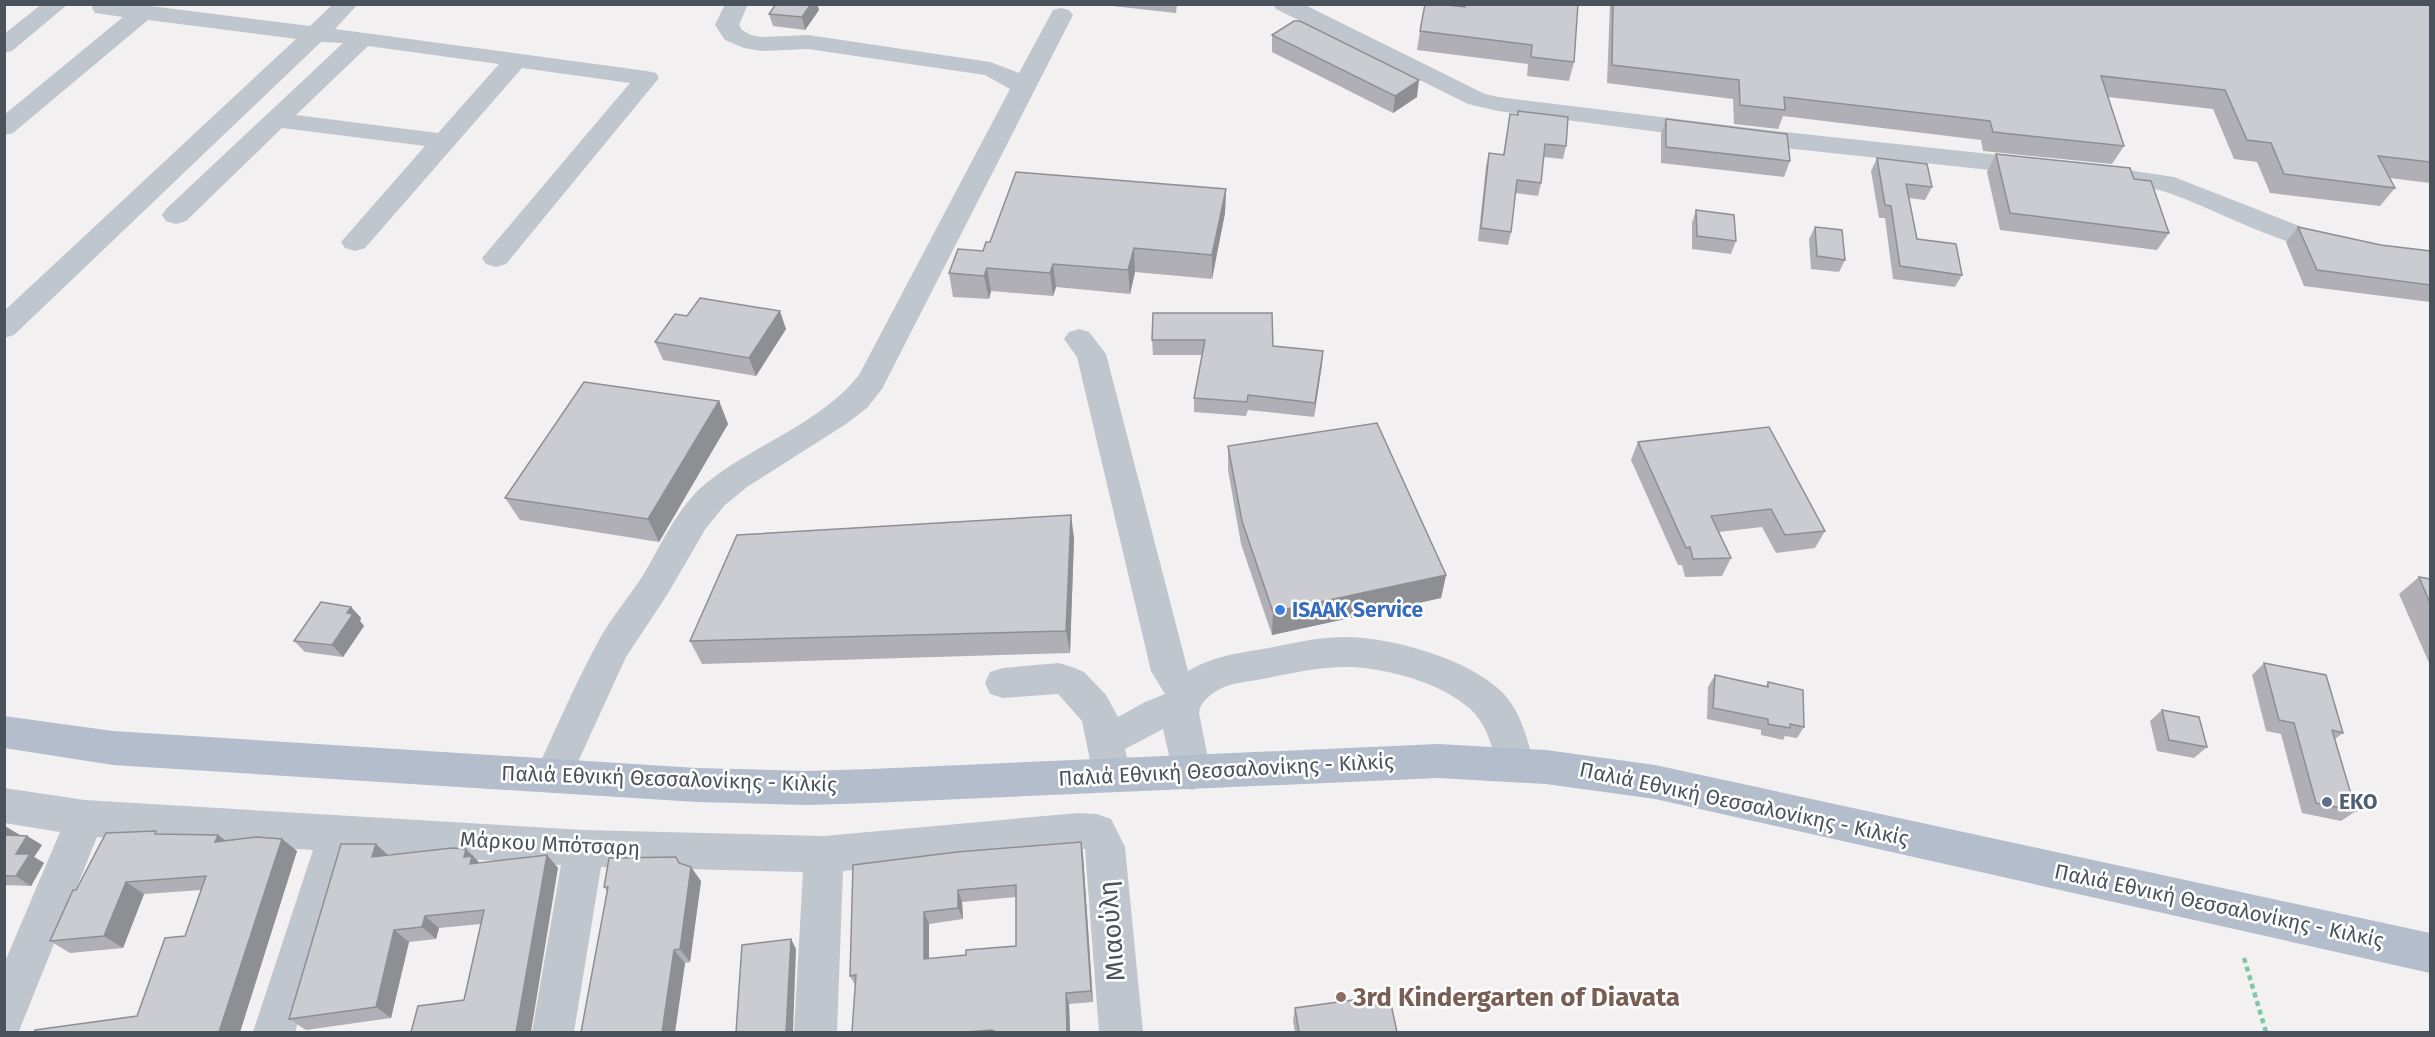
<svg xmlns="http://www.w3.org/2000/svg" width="2435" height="1037" viewBox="0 0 2435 1037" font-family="'Fira Sans',sans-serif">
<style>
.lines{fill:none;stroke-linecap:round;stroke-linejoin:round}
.path{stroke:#7fc6a9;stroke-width:4.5;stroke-dasharray:5 4;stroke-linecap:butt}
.minor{fill:#c0c6cd;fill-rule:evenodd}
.major{fill:#b3bdcc;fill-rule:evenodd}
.wall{fill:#afafb5;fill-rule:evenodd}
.shaded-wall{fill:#8e8f93}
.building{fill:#cbccd2;stroke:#8e8f93;stroke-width:1.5;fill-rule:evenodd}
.shop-dot{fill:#3f7fe0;stroke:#fff;stroke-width:2}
.service-dot{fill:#5c6f8a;stroke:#fff;stroke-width:2}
.education-dot{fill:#8d6e63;stroke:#fff;stroke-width:2}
.labels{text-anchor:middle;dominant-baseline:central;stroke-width:5;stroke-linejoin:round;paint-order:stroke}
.shop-label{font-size:21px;font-weight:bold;fill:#366cbe;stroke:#fff;text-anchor:start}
.street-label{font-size:21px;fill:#4a525c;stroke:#fff}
.service-label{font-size:21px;font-weight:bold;fill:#4e5e75;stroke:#fff;text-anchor:start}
.near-street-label{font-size:26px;fill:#4a525c;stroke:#fff}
.near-education-label{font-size:26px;font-weight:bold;fill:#785e54;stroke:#fff;text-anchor:start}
</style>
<rect width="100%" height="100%" fill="#f2f0f0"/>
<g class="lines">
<polyline class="path" points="2244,958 2266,1032"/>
<g class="minor">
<polygon points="42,4 68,4 12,51 4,53 4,34"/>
<path d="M94,4L143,5L310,26L333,4H358L335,29L647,71L656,73L659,78L506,264L496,267L486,264L482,258L630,83L522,68L365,248L355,251L345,248L341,242L425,146L282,128L186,221L176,224L166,221L162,215L166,209L343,43L321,42L14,335L4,338V311L296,39L148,20L13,133L4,135V115L123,17L95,13L92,8ZM368,46L499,64L438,133L296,115Z"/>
<path d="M725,4H748L739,25L742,30L751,35L761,37L808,35L990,62L1019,73L1053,10L1061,8L1069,10L1073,15L882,389L867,408L846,424L747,487L725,505L706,528L667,595L626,657L566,788L553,793L540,788L534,776C555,731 575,684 599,640C612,616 631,595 645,572C662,543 678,507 704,485C752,445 819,425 859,375L1010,89L985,75L808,49L761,51L744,48L725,40L715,25Z"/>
<polygon points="1273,4 1303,4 1485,94 1498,97 1767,130 2036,159 2045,161 2049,167 2045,173 2036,175 1767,146 1498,111 1468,104 1276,9"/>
<path d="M2087,164L2174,177L2302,227L2346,237L2350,243L2346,249C2303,261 2205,202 2159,190C2133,184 2104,185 2078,178L2074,172L2078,166Z"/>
<path d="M1079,329L1089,332L1106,354L1188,671C1211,657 1237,653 1263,649C1290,644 1317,637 1345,637C1391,637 1469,659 1502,692C1521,711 1527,739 1534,763L1528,775L1515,780L1502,775C1489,747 1491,724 1464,704C1438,684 1403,674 1371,669C1334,663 1298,672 1262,679C1249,682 1234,682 1222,688C1212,693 1200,701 1199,713L1211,773L1205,785L1192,790L1179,785L1173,773L1163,729L1125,749L1131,775L1125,787L1112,792L1099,787L1093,775L1082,721L1058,694L1003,698L990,694L985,683L990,672L1003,668L1059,663L1072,667L1084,672L1106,695L1118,717L1145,702L1165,694L1151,671L1077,357L1064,339L1069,332Z"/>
<polygon points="4,788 85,800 584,830 824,836 1078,813 1097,814 1111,819 1125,847 1143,1032 1099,1032 1085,849 843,871 837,1032 794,1032 803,872 601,867 574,1032 532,1032 561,865 351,852 295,1032 253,1032 313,850 97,837 19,1031 4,1032 4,964 60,832 4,823"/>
</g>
<polygon class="major" points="4,716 113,731 697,768 806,771 871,769 1438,744 1546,750 1655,765 2430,933 2430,973 1655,799 1546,784 1438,778 871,803 806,805 697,802 113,765 4,748"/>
</g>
<g class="wall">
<polygon points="776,4 817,4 819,10 805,30 773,26 769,14"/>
<polygon points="1094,4 1177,4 1176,13"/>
<polygon points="1610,4 2430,4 2430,183 2390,178 2395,188 2380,206 2270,193 2257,162 2234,159 2213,109 2108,97 2124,146 2112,164 1983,151 1981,140 1783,116 1778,129 1734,124 1733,99 1607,83"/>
<polygon points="1465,7 1574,62 1569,81 1527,76 1528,64 1417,50 1420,31"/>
<polygon points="1272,35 1417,97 1393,113 1272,52"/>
<polygon points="1510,114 1566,146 1563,159 1543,157 1541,183 1538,196 1515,193 1511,232 1508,245 1478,241 1486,166 1489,153 1503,155"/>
<polygon points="1666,119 1790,161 1784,177 1661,163 1661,134"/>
<polygon points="1996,154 2134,179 2169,233 2157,250 2000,230 1987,172"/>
<polygon points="1877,158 1932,187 1925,200 1909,198 1917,239 1962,275 1955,287 1893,279 1885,218 1879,218 1871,171"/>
<polygon points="1226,189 1225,213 1212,279 1135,272 1130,294 1056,287 1053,296 991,291 989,299 953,297 949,273 983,251 990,242"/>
<polygon points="1696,210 1736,241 1731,254 1692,249 1692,223"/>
<polygon points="1815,227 1845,260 1839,272 1811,269 1809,239"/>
<polygon points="2298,227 2381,245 2430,251 2430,302 2304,286 2286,242"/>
<polygon points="1153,313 1273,346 1323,351 1314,417 1248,410 1246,416 1194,412 1194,398 1202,355 1153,355 1152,340"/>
<polygon points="687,316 786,329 756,376 663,360 655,342"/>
<polygon points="719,401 728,424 659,542 520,520 505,498"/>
<polygon points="1638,442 1825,531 1815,548 1776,553 1762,527 1719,532 1731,558 1722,576 1685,577 1682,565 1678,565 1631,460"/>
<polygon points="1228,446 1446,575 1441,598 1272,635 1241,544 1228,470"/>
<polygon points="1074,538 1070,653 702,664 690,641"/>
<polygon points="2419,577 2430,579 2430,665 2399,594"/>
<polygon points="351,607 361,618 360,621 364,626 343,657 305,652 294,641"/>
<polygon points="2264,663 2343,733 2335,739 2356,811 2341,821 2302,813 2281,734 2266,731 2252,675"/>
<polygon points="1715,675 1766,686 1768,682 1804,727 1797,738 1785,736 1783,740 1761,735 1761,730 1707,719 1708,687"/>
<polygon points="2162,710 2207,747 2194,758 2157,751 2150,721"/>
<polygon points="4,826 20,836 27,836 42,845 34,857 44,863 31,886 4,885"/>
<polygon points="160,834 218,835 225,841 282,839 297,851 240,1032 34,1032 137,1016 185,936 201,890 144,894 123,948 70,953 50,941 76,890"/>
<path d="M1081,842L1083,855L1093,1002L1069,1004L1070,1032H852L855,985L850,976L853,865ZM1016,897V946L966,955L929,959V924L963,919L962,902Z"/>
<polygon points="388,855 479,862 479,863 547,855 558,868 464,1000 481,924 439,928 436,939 409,942 391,1018 306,1030 289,1019"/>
<polygon points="681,864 701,881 690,962 685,963 675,1032 581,1032 607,891 604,887"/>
<polygon points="1295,1008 1397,1032 1295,1032 1293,1021"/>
</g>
<g class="shaded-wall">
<polygon points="811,4 817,4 819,10 805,30 802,17"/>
<polygon points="1419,80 1417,97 1393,113 1395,96"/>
<polygon points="1226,189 1225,213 1212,279 1212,255"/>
<polygon points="1134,248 1135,272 1130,294 1128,270"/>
<polygon points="1053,264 1056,287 1053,296 1050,273"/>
<polygon points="987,268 991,291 989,299 984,276"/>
<polygon points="780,311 786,329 756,376 749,358"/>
<polygon points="1323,351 1322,365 1314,417 1315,403"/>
<polygon points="719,401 728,424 659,542 648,519"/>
<polygon points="1071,515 1074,538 1070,653 1066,631"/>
<polygon points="1446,575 1441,598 1272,635 1273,612"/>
<polygon points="351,607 361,618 360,621 364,626 343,657 332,645 347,613"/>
<polygon points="4,826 5,826 20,835 4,839"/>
<polygon points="218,835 234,847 215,842"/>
<polygon points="27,836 42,845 34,857 44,863 31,886 16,876 16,854"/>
<polygon points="282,839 297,851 240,1032 219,1032"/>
<polygon points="1081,842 1083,855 1093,1002 1091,991"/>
<polygon points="376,844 390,857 372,857"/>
<polygon points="466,849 479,862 483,877 464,857"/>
<polygon points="547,855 558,868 531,1032 516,1032"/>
<polygon points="691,867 701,881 690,962 680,949"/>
<polygon points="126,882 144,894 123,948 104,936"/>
<polygon points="958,890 962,902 963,919 958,908"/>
<polygon points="924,912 929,924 929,970 924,959"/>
<polygon points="425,916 439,928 436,939 422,927"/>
<polygon points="394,930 409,942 391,1018 376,1007"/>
<polygon points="791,939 796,949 793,1032 786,1032"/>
<polygon points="674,950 685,963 675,1032 662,1032"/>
<polygon points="1066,993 1069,1004 1070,1032 1067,1032"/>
</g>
<g class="building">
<polygon points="776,4 811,4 802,17 769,14"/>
<polygon points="1425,4 1438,4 1465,7 1466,4 1578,4 1574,62 1531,57 1532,45 1420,31"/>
<polygon points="1613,4 2430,4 2430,162 2378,156 2395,188 2284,174 2271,143 2247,140 2225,90 2101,76 2124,146 1993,132 1990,121 1784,97 1785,110 1740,105 1739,80 1612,65"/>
<polygon points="1294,21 1300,21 1419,80 1395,96 1272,35"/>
<polygon points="1518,111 1568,117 1566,146 1545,144 1541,183 1517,180 1511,232 1481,228 1489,153 1504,155 1510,114 1518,115"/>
<polygon points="1666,119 1787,134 1790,161 1666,147"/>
<polygon points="1996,154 2130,168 2134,179 2151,181 2169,233 2010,213"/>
<polygon points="1877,158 1927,164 1932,187 1906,184 1917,239 1956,244 1962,275 1900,266 1891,206 1885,205"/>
<polygon points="1016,172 1226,189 1212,255 1134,248 1128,270 1053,264 1050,273 987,268 984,276 949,273 958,249 983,251 986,242 990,242"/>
<polygon points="1696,210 1734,215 1736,241 1697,236"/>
<polygon points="1815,227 1842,230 1845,260 1817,256"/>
<polygon points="2298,227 2381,245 2430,251 2430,285 2317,270"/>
<polygon points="700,298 780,311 749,358 655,342 675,314 687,316"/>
<polygon points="1153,313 1272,313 1273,346 1323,351 1315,403 1248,395 1247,402 1194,398 1205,340 1152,340"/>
<polygon points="584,382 719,401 648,519 505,498"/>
<polygon points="1377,423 1446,575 1273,612 1242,521 1228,446"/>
<polygon points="1769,427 1825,531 1785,535 1771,509 1711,516 1731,558 1693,559 1690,547 1686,548 1638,442"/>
<polygon points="1071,515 1066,631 690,641 737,535"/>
<polygon points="2419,577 2430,579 2430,603"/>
<polygon points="321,602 351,607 347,613 353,614 332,645 294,641"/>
<polygon points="2264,663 2326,675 2343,733 2332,730 2356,811 2316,803 2294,723 2279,720"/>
<polygon points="1715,675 1768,687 1768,682 1803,690 1804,727 1790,724 1790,728 1768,724 1768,719 1713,708"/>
<polygon points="2162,710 2199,717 2207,747 2169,740"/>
<polygon points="156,831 155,834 218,835 215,842 256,837 282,839 219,1032 34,1032 35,1030 137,1016 165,938 185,936 206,876 126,882 104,936 50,941 73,890 76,890 106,833"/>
<polygon points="4,835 27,836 16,854 30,854 16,876 4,876"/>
<path d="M1081,842L1091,991L1066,993L1067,1032H996L992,1030L967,1032H852L856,975L850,976L853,865L957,852ZM1016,885V946L966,950V955L924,959V912L958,908V890Z"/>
<polygon points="341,844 376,844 372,857 452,848 466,849 464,857 472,856 470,864 547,855 516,1032 411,1032 418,1006 464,1000 484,910 425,916 422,927 394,930 376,1007 289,1019"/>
<polygon points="676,857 679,863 691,867 680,949 674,950 662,1032 581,1032 608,887 604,887 609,858"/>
<polygon points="791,939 786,1032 736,1032 742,945"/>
<polygon points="1389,995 1397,1032 1299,1032 1295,1008"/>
</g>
<circle class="shop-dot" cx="1280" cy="610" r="6"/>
<circle class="service-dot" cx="2327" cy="802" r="6"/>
<circle class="education-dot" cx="1341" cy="997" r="6"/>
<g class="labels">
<g class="shop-label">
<text x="1292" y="610">ISAAK Service</text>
</g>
<g class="street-label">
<text transform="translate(1226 770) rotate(-3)">Παλιά Εθνική Θεσσαλονίκης - Κιλκίς</text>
<text transform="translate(669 779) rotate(2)">Παλιά Εθνική Θεσσαλονίκης - Κιλκίς</text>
<text transform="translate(1744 804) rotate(12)">Παλιά Εθνική Θεσσαλονίκης - Κιλκίς</text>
<text transform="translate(550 844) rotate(3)">Μάρκου Μπότσαρη</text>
<text transform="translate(2219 906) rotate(12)">Παλιά Εθνική Θεσσαλονίκης - Κιλκίς</text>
</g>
<g class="service-label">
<text x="2339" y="802">EKO</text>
</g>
<g class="near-street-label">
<text transform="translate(1112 931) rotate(-95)">Μιαούλη</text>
</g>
<g class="near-education-label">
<text x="1353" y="997">3rd Kindergarten of Diavata</text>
</g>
</g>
<rect width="2435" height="1037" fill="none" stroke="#4a525c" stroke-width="12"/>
</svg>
